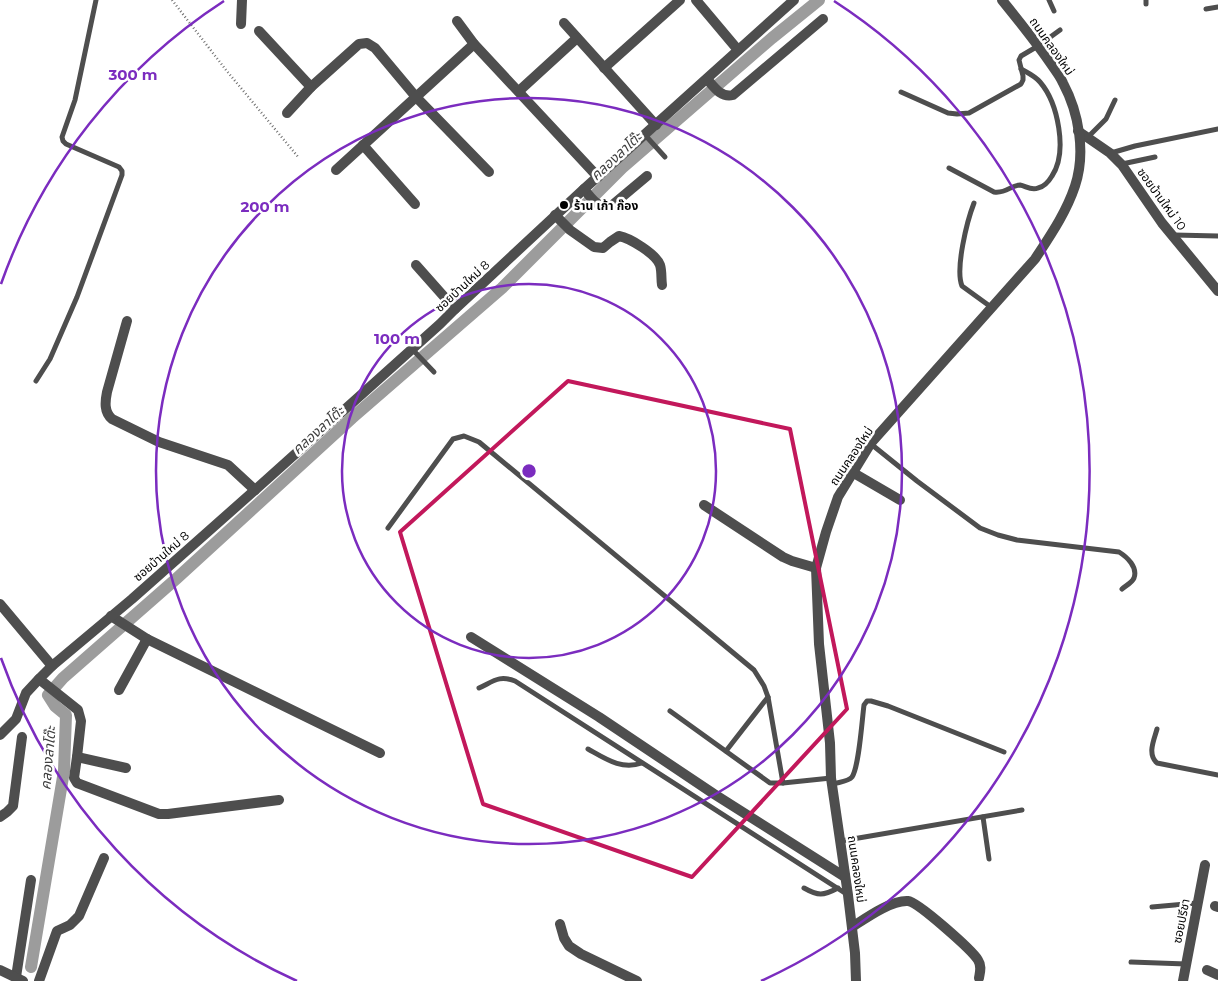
<svg xmlns="http://www.w3.org/2000/svg" width="1218" height="981" viewBox="0 0 1218 981" font-family="Montserrat,'Noto Sans Thai',sans-serif">
<style>
.lines{fill:none;stroke-linecap:round;stroke-linejoin:round}
.canal{stroke:#9c9c9c;stroke-width:12}
.path{stroke:#707070;stroke-width:2.5;stroke-dasharray:1 2.5;stroke-linecap:butt}
.service{stroke:#4e4e4e;stroke-width:5}
.minor{stroke:#4e4e4e;stroke-width:10}
.tertiary{stroke:#4e4e4e;stroke-width:10}
.marked{fill:none;stroke:#c2185b;stroke-width:4;stroke-linejoin:round}
.ring{fill:none;stroke:#7b2cbf;stroke-width:2.5}
.poi-dot{fill:#000;stroke:#fff;stroke-width:2}
.labels{text-anchor:middle;dominant-baseline:central;stroke-width:5;stroke-linejoin:round;paint-order:stroke}
.street-label{font-size:12px;fill:#000;stroke:#fff}
.poi-label{font-size:12px;font-weight:bold;fill:#000;stroke:#fff;text-anchor:start}
.water-label{font-size:14px;font-style:italic;fill:#3d3d3d;stroke:#fff}
.centre{fill:#7b2cbf;stroke:#fff;stroke-width:2.5}
.ring-label{font-size:15px;text-anchor:middle;font-weight:bold;fill:#7b2cbf;stroke:#fff;stroke-width:5;stroke-linejoin:round;paint-order:stroke}
</style>
<rect width="100%" height="100%" fill="#fff"/>
<g class="lines">
<polyline class="canal" points="31,967 64,771 66,715 55,706 48,695 63,678 176,579 352,418 502,288 622,168 772,38 819,0"/>
<polyline class="path" points="172,0 226,70 299,158"/>
<g class="service">
<polyline points="1049,0 1054,11"/>
<polyline points="1146,0 1146,4"/>
<polyline points="1206,9 1218,7"/>
<polyline points="901,92 948,113 957,114 969,113 1021,84 1023,80 1023,76 1019,60 1021,56 1038,46 1060,30"/>
<polyline points="645,135 665,157"/>
<polyline points="1088,137 1106,119 1115,100"/>
<polyline points="1111,153 1135,146 1218,129"/>
<polyline points="1122,164 1155,157"/>
<path d="M949,168L994,192C1006,194 1011,185 1020,185C1026,186 1031,191 1038,188C1044,187 1049,181 1052,176C1068,152 1058,103 1040,82C1035,76 1028,73 1021,69"/>
<path d="M974,203C967,221 955,269 962,286L991,307"/>
<polyline points="1174,235 1218,236"/>
<polyline points="412,349 434,372"/>
<polyline points="36,381 50,359 77,297 122,175 122,171 119,167 66,144 63,141 62,137 75,100 96,0"/>
<path d="M871,444L917,481L980,528L998,535L1017,540L1119,552C1127,557 1138,567 1134,578C1132,583 1125,586 1122,589"/>
<polyline points="388,528 453,439 464,436 479,442 754,670 764,686 768,697 783,783"/>
<path d="M479,688C494,681 499,675 515,681L848,895"/>
<polyline points="670,711 770,783 783,783 831,778"/>
<path d="M1157,729C1154,740 1147,754 1157,763L1218,775"/>
<path d="M588,749C606,759 621,770 642,763"/>
<polyline points="726,751 768,697"/>
<path d="M833,784C838,782 848,782 852,777C859,767 862,720 864,705L867,701H871L888,706L1004,752"/>
<polyline points="983,817 989,859"/>
<polyline points="841,841 1022,810"/>
<path d="M804,888C818,896 823,896 838,888"/>
<polyline points="1152,907 1197,903"/>
<polyline points="1131,962 1186,964"/>
</g>
<g class="minor">
<polyline points="696,0 738,50"/>
<polyline points="457,21 474,44 598,177"/>
<polyline points="564,23 656,125"/>
<polyline points="241,24 242,0"/>
<polyline points="259,31 311,87 359,44 367,43 375,48 416,97 489,172"/>
<polyline points="604,68 680,0"/>
<path d="M707,79C714,87 721,98 733,95L823,19"/>
<polyline points="519,91 577,38"/>
<polyline points="287,113 311,87"/>
<polyline points="1078,131 1110,153 1122,165 1162,223 1218,291"/>
<polyline points="363,145 415,204"/>
<polyline points="336,170 474,44"/>
<path d="M584,189C591,198 598,208 610,207L647,176"/>
<path d="M555,215L570,230L594,247L603,248L610,242L619,236C630,238 656,254 660,265C662,271 661,279 662,285"/>
<polyline points="416,265 455,309"/>
<path d="M127,321L107,392C105,402 104,412 112,419L159,442L228,465L255,490"/>
<polyline points="852,472 900,500"/>
<polyline points="704,505 783,557 792,561 816,568"/>
<polyline points="0,604 52,666"/>
<polyline points="111,616 147,639 380,753"/>
<polyline points="471,637 599,717 714,794 845,877"/>
<polyline points="39,679 78,710 81,721 77,757 126,768"/>
<polyline points="119,690 147,639"/>
<polyline points="0,735 16,719 26,693 39,679 52,666 132,599 255,490 440,324 455,309 584,189 794,0"/>
<polyline points="77,757 74,778 77,783 159,814 168,814 279,800"/>
<polyline points="0,817 7,812 13,806 22,737"/>
<polyline points="1215,906 1218,907"/>
<polyline points="560,924 564,938 569,946 581,954 637,981"/>
<path d="M852,927C866,918 891,900 908,901C918,902 972,950 978,960C982,966 980,972 979,978"/>
<polyline points="1207,970 1218,975"/>
<polyline points="16,977 31,880"/>
<polyline points="39,981 57,931 70,925 79,916 104,858"/>
<polyline points="1183,981 1205,865"/>
</g>
<g class="tertiary">
<polyline points="0,970 23,981"/>
<path d="M856,981L855,953L848,895L831,778L830,743L819,644L816,568L826,532L838,497L871,443L1035,259C1050,236 1066,213 1075,186C1086,153 1079,113 1063,83C1060,76 1055,70 1051,64C1036,42 1019,21 1002,0"/>
</g>
</g>
<path class="marked" d="M568,381L790,429L847,709L692,877L483,804L400,532Z"/>
<g class="ring">
<circle cx="529" cy="471" r="187"/>
<circle cx="529" cy="471" r="373"/>
<path d="M297 981A560 560 0 0 1 1 658M1 284A560 560 0 0 1 224 1M834 1A560 560 0 0 1 761 981"/>
</g>
<circle class="poi-dot" cx="564" cy="205" r="5"/>
<g class="labels">
<g class="street-label">
<text transform="translate(1052 46) rotate(55)">ถนนคลองใหม่</text>
<text transform="translate(1162 199) rotate(54)">ซอยบ้านใหม่ 10</text>
<text transform="translate(462 286) rotate(-43)">ซอยบ้านใหม่ 8</text>
<text transform="translate(851 456) rotate(-56)">ถนนคลองใหม่</text>
<text transform="translate(161 556) rotate(-41)">ซอยบ้านใหม่ 8</text>
<text transform="translate(857 869) rotate(82)">ถนนคลองใหม่</text>
<text transform="translate(1181 921) rotate(-79)">ซอยปรีชา</text>
</g>
<g class="poi-label">
<text x="574" y="205">ร้าน เก้า ก๊อง</text>
</g>
<g class="water-label">
<text transform="translate(616 156) rotate(-43)">คลองลาโต๊ะ</text>
<text transform="translate(318 430) rotate(-42)">คลองลาโต๊ะ</text>
<text transform="translate(48 758) rotate(-85)">คลองลาโต๊ะ</text>
</g>
</g>
<circle cx="529" cy="471" r="8" class="centre"/>
<g class="ring-label">
<text x="133" y="80">300 m</text>
<text x="265" y="212">200 m</text>
<text x="397" y="344">100 m</text>
</g>
</svg>
